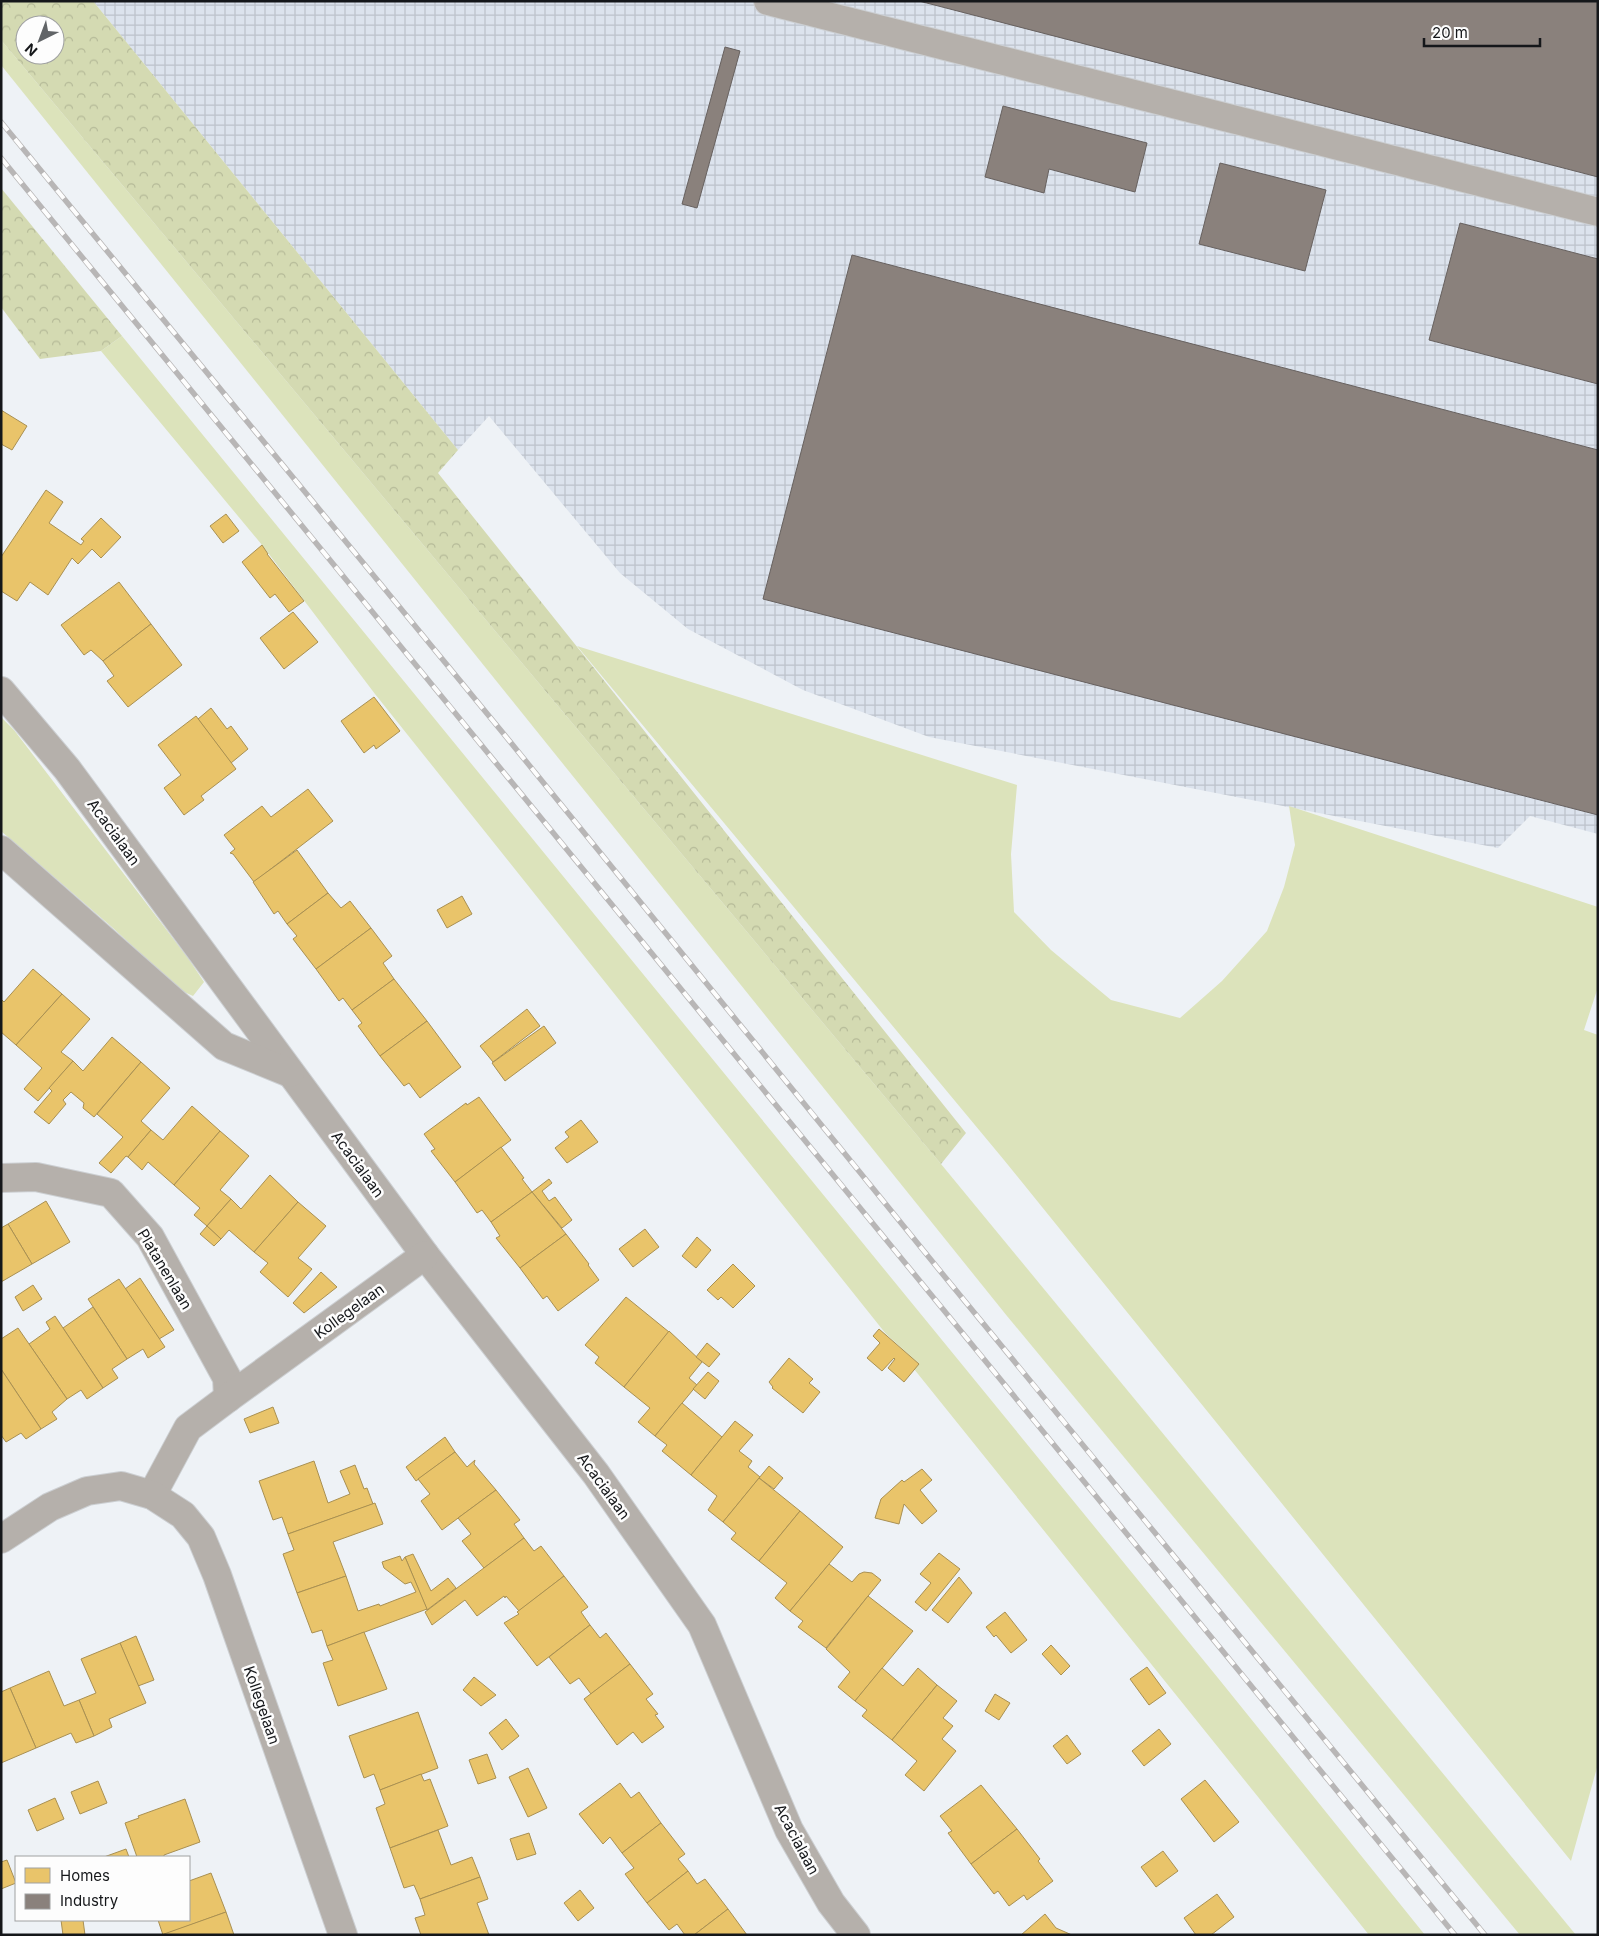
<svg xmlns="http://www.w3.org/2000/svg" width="1599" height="1936" viewBox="0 0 1599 1936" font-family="Inter,sans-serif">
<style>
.industrial{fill:url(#industrial-grid)}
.green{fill:#dce3bb}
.forest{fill:url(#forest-crowns);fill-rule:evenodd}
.homes{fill:#e9c46a;stroke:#a99052}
.industry{fill:#8a817c;stroke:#67615f}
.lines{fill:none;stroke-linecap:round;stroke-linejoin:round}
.minor-casing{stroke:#cccfd2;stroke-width:30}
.minor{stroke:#b5b0ab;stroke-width:28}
.rail-casing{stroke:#b8b6b6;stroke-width:5.5}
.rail{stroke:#fdfdfd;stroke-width:4;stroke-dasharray:11;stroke-linecap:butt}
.labels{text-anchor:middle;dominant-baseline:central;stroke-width:5;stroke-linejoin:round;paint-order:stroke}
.street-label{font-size:15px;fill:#15171a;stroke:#fdfdfd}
</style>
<defs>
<pattern id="industrial-grid" width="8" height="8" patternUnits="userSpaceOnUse" patternTransform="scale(1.25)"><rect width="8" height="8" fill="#dce3ed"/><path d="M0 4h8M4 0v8" fill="none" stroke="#bcc2cb"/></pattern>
<pattern id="forest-crowns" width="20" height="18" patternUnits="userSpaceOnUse" patternTransform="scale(1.25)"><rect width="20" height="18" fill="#d4dab2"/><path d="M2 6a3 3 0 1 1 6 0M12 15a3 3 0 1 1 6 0" fill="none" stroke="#b5ba98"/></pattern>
</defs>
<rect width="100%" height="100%" fill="#eef2f6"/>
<polygon class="industrial" points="93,1 1598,1 1598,834 1530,816 1498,848 929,737 803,690 688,629 620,573 489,416 458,450"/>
<g class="green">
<polygon points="1,40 941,1164 1576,1935 1520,1935 1007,1316 1,65"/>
<polygon points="122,336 1218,1678 1425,1935 1369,1935 914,1369 919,1364 886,1334 375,694 262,545 101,351"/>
<polygon points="577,646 1017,785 1011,854 1014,912 1051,950 1111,1000 1180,1018 1222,981 1267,931 1284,887 1295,845 1289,806 1598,907 1598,987 1584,1030 1598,1035 1598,1764 1571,1861 1004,1160"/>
<polygon points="1,717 14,730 188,958 204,982 193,996 180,990 113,928 1,831"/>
</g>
<g class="forest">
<path d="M1,1H93L458,450L438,473L966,1133L941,1164L1,40ZM25,25H55V55H25Z"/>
<polygon points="1,188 122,336 101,351 40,359 1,307"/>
</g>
<g class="homes">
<polygon points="1,410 27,426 12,450 1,444"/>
<polygon points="46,490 63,502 49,523 81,545 84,541 81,539 101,518 121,537 101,558 92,549 78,564 72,558 48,595 30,582 17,601 1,591 1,557"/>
<polygon points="226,514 239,531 223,543 210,526"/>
<polygon points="262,545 268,554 267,554 304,601 289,612 275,594 270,598 242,562"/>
<polygon points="119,582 151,624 103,661 91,650 84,655 61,625"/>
<polygon points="293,612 318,642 284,669 260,638"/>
<polygon points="151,624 182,665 128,707 107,681 114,676 103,661"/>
<polygon points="374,697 400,731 376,749 374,745 364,753 341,721"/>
<polygon points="211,708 227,729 231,726 248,749 231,763 198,719"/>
<polygon points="196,716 236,769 201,796 204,800 184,815 164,788 181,775 158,745"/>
<polygon points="308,789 333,821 254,882 233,854 230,853 235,849 224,835 262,806 271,817"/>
<polygon points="297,850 328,893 287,924 278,911 274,914 253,882"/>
<polygon points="328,893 341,908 350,901 371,928 316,969 293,939 297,936 287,924"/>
<polygon points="462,896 472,914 447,928 437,910"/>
<polygon points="371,928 392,956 383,963 394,979 352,1010 343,998 339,1001 316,969"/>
<polygon points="33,969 62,994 16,1045 1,1032 1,999 4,1002"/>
<polygon points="394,979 427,1021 380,1056 358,1026 362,1023 352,1010"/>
<polygon points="62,994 90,1019 61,1052 73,1061 38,1101 24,1089 42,1068 16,1045"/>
<polygon points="527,1009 540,1026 493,1062 480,1046"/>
<polygon points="427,1021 461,1067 420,1098 409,1083 404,1086 380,1056"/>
<polygon points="544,1026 556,1043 505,1081 492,1063"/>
<polygon points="112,1037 141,1062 94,1117 83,1108 84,1103 71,1092 63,1100 66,1104 49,1124 34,1112 52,1091 49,1088 73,1061 83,1071"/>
<polygon points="141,1062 170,1088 141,1121 151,1130 128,1157 126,1156 111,1173 99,1163 123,1137 97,1114"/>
<polygon points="479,1097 511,1140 455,1182 431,1151 435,1149 424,1134 466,1103 467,1105"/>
<polygon points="192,1106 220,1131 174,1185 148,1162 142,1170 128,1157 151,1130 163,1140"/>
<polygon points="581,1120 598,1142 567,1163 555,1148 569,1137 565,1132"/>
<polygon points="220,1131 249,1156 220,1190 231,1199 207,1226 194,1215 200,1208 174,1185"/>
<polygon points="501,1147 524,1178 522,1179 532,1192 491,1222 482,1210 477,1213 455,1182"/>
<polygon points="270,1175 298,1202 254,1252 229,1230 221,1239 207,1226 231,1199 241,1209"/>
<polygon points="549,1179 552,1183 542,1191 549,1201 555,1197 572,1220 562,1228 532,1192"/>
<polygon points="532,1192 566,1234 520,1268 496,1238 500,1236 491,1222"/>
<polygon points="46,1201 70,1242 32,1264 8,1224"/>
<polygon points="298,1202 326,1226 298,1258 312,1269 288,1297 260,1272 268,1263 254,1252"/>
<polygon points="8,1224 32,1264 1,1282 1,1228"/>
<polygon points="207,1226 221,1239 214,1246 200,1234"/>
<polygon points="645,1229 659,1247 633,1267 619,1249"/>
<polygon points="566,1234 589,1264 588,1265 599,1280 558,1311 547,1296 543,1299 520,1268"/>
<polygon points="697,1237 711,1250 696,1268 682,1256"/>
<polygon points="733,1264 755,1286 733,1308 721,1297 718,1300 707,1290"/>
<polygon points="321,1272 337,1287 304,1313 293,1303"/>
<polygon points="140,1278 174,1330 159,1339 125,1289"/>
<polygon points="119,1279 165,1347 148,1358 143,1349 127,1359 88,1299"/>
<polygon points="33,1285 42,1299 23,1311 15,1297"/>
<polygon points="626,1297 669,1332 624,1387 595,1363 599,1357 585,1345"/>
<polygon points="93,1307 127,1359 112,1369 118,1378 103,1388 63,1328"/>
<polygon points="55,1316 103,1388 87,1399 81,1390 67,1399 29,1344 50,1329 46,1322"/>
<polygon points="18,1328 67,1399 52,1412 57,1419 41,1429 1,1369 1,1339"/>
<polygon points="879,1329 919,1364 904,1382 888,1368 895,1359 894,1358 882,1371 867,1358 880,1343 873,1336"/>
<polygon points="669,1331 702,1362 689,1378 697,1385 655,1436 638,1422 650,1408 624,1387"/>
<polygon points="707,1343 720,1354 709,1367 696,1357"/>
<polygon points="789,1358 813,1379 809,1383 820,1392 803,1413 772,1388 773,1387 769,1382"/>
<polygon points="1,1369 41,1429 26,1439 21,1433 6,1442 1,1435"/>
<polygon points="708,1372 719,1381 705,1399 693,1389"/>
<polygon points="682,1403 722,1437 691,1475 662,1451 667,1445 655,1436"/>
<polygon points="273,1407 279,1423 250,1433 244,1419"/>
<polygon points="735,1421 753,1435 739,1451 752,1461 748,1467 760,1477 723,1522 708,1510 717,1496 691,1475"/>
<polygon points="445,1437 455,1452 416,1481 406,1467"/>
<polygon points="455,1452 467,1467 475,1460 474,1464 496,1490 442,1530 421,1501 430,1494 418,1479"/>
<polygon points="314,1461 328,1503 350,1494 340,1471 355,1465 364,1489 367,1488 373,1504 288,1534 282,1517 273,1520 259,1481"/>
<polygon points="769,1466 783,1478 774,1489 759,1478"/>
<polygon points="922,1469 932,1480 920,1490 937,1511 922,1524 904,1504 899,1524 875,1518 881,1499 902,1480 904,1482"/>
<polygon points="759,1478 800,1511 759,1561 731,1539 736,1533 723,1522"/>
<polygon points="496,1490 520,1520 514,1524 524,1538 484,1568 462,1541 471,1534 458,1518"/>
<polygon points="375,1503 383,1524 333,1542 346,1576 297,1593 283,1554 294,1550 288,1534"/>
<polygon points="800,1511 843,1547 790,1611 775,1598 787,1583 759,1561"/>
<polygon points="524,1538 534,1551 541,1546 564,1576 519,1611 506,1596 505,1598 504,1596 477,1616 465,1600 432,1625 425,1612"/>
<polygon points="939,1553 960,1569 926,1611 915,1602 931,1583 920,1574"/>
<polygon points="413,1554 431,1591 448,1578 456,1588 427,1610 405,1557"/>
<polygon points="400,1556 402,1561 405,1557 427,1609 327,1646 322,1630 312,1633 297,1593 346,1576 358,1611 379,1604 380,1606 416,1592 411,1582 405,1584 384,1568 382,1562"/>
<polygon points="829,1564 852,1582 859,1574 864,1572 872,1573 881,1580 826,1648 798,1627 803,1621 790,1611"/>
<polygon points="564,1576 588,1607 581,1612 590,1625 537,1666 504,1623 519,1614 517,1612"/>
<polygon points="959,1577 972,1593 948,1623 932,1610"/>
<polygon points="868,1596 913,1631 855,1701 838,1687 850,1672 826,1649"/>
<polygon points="1005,1612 1027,1640 1011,1653 996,1635 994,1637 986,1627"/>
<polygon points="590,1625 600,1638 606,1633 630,1664 591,1694 579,1678 570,1684 549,1657"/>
<polygon points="364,1632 387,1689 338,1706 323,1663 333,1660 327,1646"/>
<polygon points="136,1636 154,1680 138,1686 120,1643"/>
<polygon points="120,1643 146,1703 109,1719 112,1727 94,1736 79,1700 96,1693 81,1659"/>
<polygon points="1051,1645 1070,1666 1061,1675 1042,1654"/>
<polygon points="630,1664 653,1694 646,1699 658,1714 655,1715 664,1727 642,1743 633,1732 617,1745 584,1699"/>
<polygon points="1147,1667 1166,1693 1149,1705 1130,1679"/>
<polygon points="882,1668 903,1686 918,1668 937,1685 892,1740 862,1716 867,1710 855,1701"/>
<polygon points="49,1671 64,1706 79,1700 94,1736 76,1743 71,1733 36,1748 10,1688"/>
<polygon points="474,1677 496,1695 481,1706 463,1690"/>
<polygon points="937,1685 957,1701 943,1718 953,1726 942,1739 956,1751 924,1791 905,1775 917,1761 892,1740"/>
<polygon points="10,1688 36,1748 1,1763 1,1692"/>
<polygon points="995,1694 1010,1703 999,1720 985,1711"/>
<polygon points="418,1712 438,1768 380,1790 374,1774 364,1778 349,1736"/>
<polygon points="506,1719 519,1736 502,1750 489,1733"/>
<polygon points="1159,1729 1171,1744 1144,1766 1132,1751"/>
<polygon points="1067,1735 1081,1754 1067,1764 1053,1746"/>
<polygon points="487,1754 496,1778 478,1784 469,1760"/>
<polygon points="528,1768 547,1808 528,1817 509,1777"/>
<polygon points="421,1774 424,1781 430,1779 448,1826 390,1848 376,1808 385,1804 380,1790"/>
<polygon points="1205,1780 1239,1822 1214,1842 1181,1799"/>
<polygon points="98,1781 107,1803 80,1814 71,1792"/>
<polygon points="620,1783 631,1798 639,1792 661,1823 622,1853 610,1837 603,1844 579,1814"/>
<polygon points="981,1785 1017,1829 971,1864 948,1833 952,1831 940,1816"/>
<polygon points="55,1798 64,1819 37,1831 28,1810"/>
<polygon points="185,1799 200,1842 164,1855 164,1857 137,1857 125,1823 139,1818 138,1816"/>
<polygon points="661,1823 685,1854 678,1859 688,1871 647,1903 625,1874 634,1868 622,1853"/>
<polygon points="1017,1829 1040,1859 1038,1861 1053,1881 1027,1900 1024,1895 1009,1906 998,1891 994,1894 971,1864"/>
<polygon points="438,1830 451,1865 472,1857 480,1877 420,1899 414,1885 404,1888 390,1848"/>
<polygon points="529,1833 536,1854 517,1860 510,1839"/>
<polygon points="126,1849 129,1857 104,1857"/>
<polygon points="1163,1851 1178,1871 1156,1887 1141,1867"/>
<polygon points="7,1860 16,1883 1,1889 1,1862"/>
<polygon points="688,1871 697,1884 705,1879 728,1909 694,1935 685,1935 677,1924 669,1930 647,1903"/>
<polygon points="211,1873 226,1912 163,1935 158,1920 189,1920 189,1881"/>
<polygon points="480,1877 488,1899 477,1903 489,1935 421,1935 415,1918 425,1915 420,1899"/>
<polygon points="580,1890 594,1908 578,1921 564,1903"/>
<polygon points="1217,1894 1234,1917 1211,1935 1196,1935 1184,1918"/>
<polygon points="728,1909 747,1935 694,1935"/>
<polygon points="226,1912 234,1935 164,1935 164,1934"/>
<polygon points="1045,1914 1056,1928 1072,1935 1021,1935"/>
<polygon points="61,1920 83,1920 85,1935 63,1935"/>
</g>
<g class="industry">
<polygon points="919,1 1598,1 1598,177"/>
<polygon points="725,47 740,51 697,208 682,204"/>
<polygon points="1003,106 1147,143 1135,192 1049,169 1044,193 985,177"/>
<polygon points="1220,163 1326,190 1305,271 1199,244"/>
<polygon points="1460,223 1598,259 1598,384 1429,340"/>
<polygon points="852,255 1598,450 1598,815 763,599"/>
</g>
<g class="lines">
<defs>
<g id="minor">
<polyline points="768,1 1598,212"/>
<polyline points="1,691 67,769 425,1255 596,1474 702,1625 789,1830 831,1903 856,1935"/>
<polyline points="1,850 224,1046 290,1073"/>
<polyline points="1,1178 36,1177 111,1193 150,1237 227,1378 228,1398"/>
<polyline points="152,1495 188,1428 228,1398 425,1255"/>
<polyline points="1,1539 50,1507 87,1491 121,1486 152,1495 183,1515 201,1537 217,1575 343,1935"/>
</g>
</defs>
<use href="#minor" class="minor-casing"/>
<use href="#minor" class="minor"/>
<defs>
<g id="rail">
<polyline points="1,122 503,733 945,1277 1485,1935"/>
<polyline points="1,158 1455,1935"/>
</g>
</defs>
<use href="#rail" class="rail-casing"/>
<use href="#rail" class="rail"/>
</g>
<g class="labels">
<g class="street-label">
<text transform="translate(114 832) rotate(54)">Acacialaan</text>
<text transform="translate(358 1164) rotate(54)">Acacialaan</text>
<text transform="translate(165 1269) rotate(59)">Platanenlaan</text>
<text transform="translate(349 1311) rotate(-36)">Kollegelaan</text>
<text transform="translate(604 1486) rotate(54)">Acacialaan</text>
<text transform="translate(262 1705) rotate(71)">Kollegelaan</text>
<text transform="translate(797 1839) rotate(62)">Acacialaan</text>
</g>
</g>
<rect width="1599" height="1936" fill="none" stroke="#15171a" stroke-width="5"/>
<rect x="15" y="1856" width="175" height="65" fill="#fdfdfd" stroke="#a0a1a2"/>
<rect x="25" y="1868" width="25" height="15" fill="#e9c46a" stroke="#a0a1a2"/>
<text x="60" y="1881" font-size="15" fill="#15171a">Homes</text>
<rect x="25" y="1894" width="25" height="15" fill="#8a817c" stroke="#a0a1a2"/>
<text x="60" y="1906" font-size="15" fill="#15171a">Industry</text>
<g transform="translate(40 40) rotate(222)"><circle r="24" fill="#fdfdfd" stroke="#a0a1a2"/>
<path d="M0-4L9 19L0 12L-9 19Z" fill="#616467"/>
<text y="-8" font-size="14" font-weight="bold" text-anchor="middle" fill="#15171a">N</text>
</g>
<path d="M1424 38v8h116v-8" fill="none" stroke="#15171a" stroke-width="2.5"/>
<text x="1432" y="38" font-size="15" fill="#15171a" stroke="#fdfdfd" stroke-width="4" paint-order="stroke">20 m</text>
</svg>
